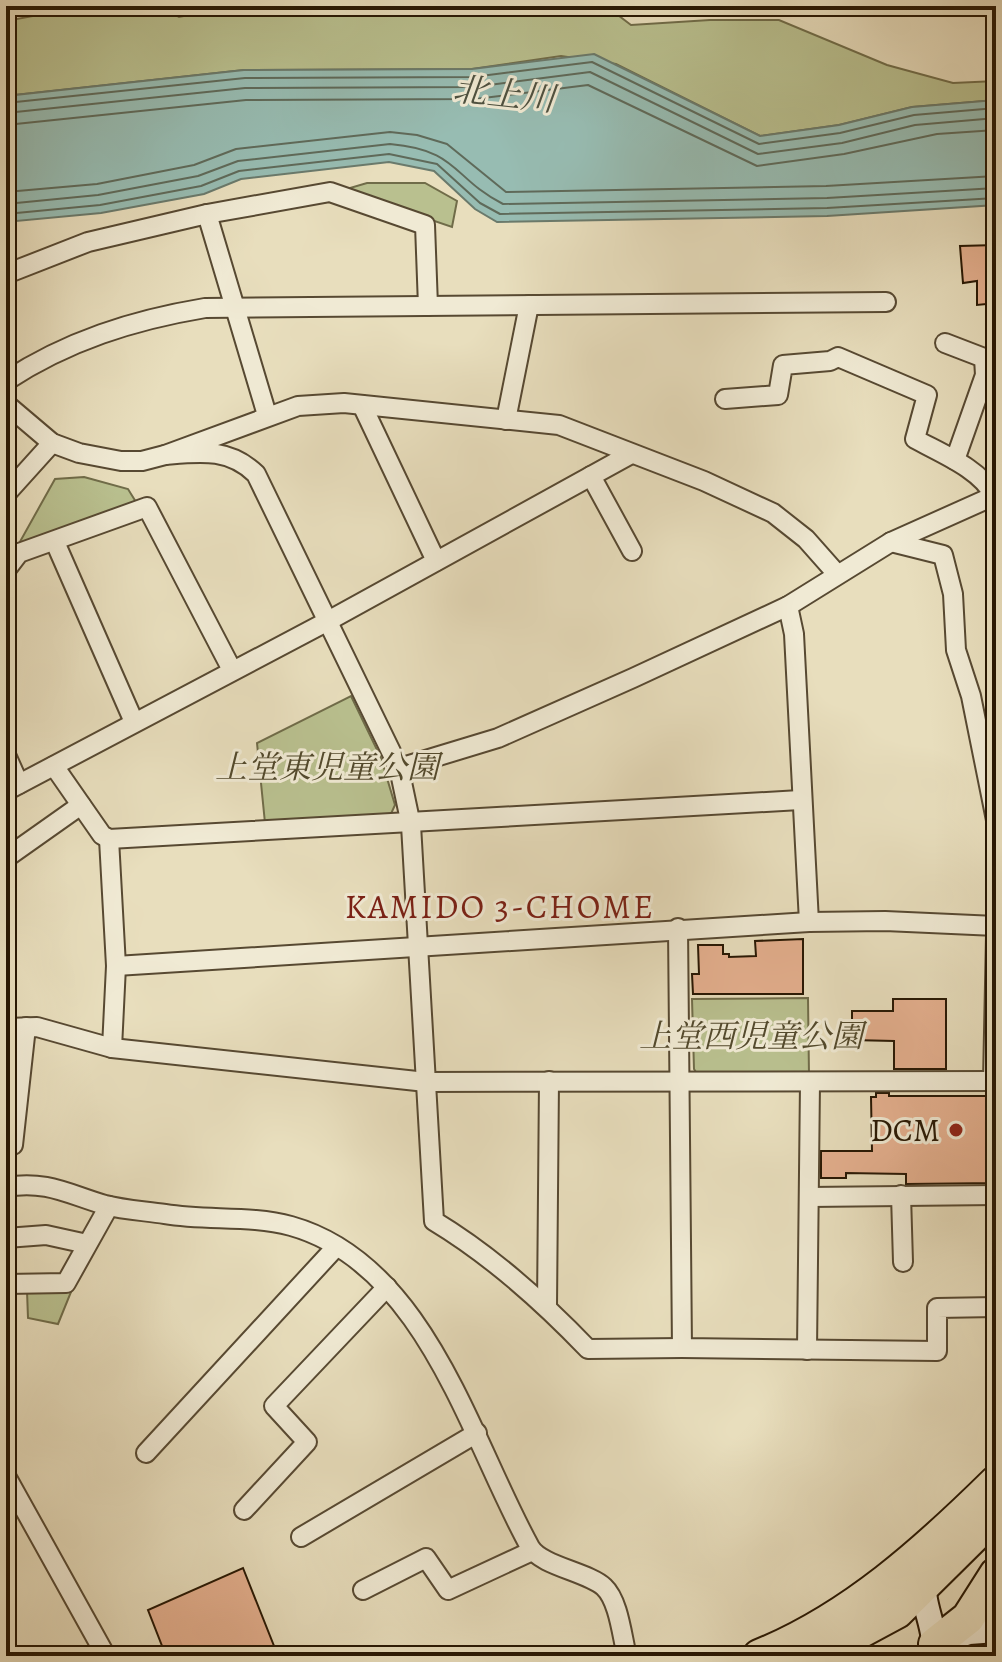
<svg xmlns="http://www.w3.org/2000/svg" width="1002" height="1662" viewBox="0 0 1002 1662" font-family="Alegreya,'Noto Serif JP',serif">
<style>
.green{fill:#b9c08f;stroke:#706c49;stroke-width:2}
.water{fill:#97bcb2;stroke:#6a7a6c;stroke-width:2}
.lines{fill:none;stroke-linecap:round;stroke-linejoin:round}
.shore{stroke:#5f6a5a;stroke-width:2}
.building{fill:#e4af8e;stroke:#271703;stroke-width:2}
.street-casing{stroke:#574932;stroke-width:22}
.secondary-casing{stroke:#271703;stroke-width:28}
.highway-casing{stroke:#271703;stroke-width:36}
.street{stroke:#f0ead4;stroke-width:18}
.secondary{stroke:#f0ead4;stroke-width:24}
.highway{stroke:#e8debd;stroke-width:32}
.poi-dot{fill:#8f2418;stroke:#f0ead4;stroke-width:3}
.labels{text-anchor:middle;dominant-baseline:central;stroke-width:6;stroke-linejoin:round;paint-order:stroke}
.park-label{font-size:32px;font-style:italic;fill:#534a2d;stroke:#f0ead4}
.poi-label{font-size:32px;fill:#271703;stroke:#f0ead4;text-anchor:end}
.water-label{font-size:34px;font-style:italic;fill:#4e5140;stroke:#f0ead4}
.neighbourhood-label{font-size:34px;letter-spacing:2px;fill:#7a1f14;stroke:#f0ead4}
</style>
<rect width="100%" height="100%" fill="#e8debd"/>
<filter id="stains"><feTurbulence type="fractalNoise" baseFrequency=".0025" numOctaves="4"/><feColorMatrix values="0 0 0 0 .2 0 0 0 0 .09 0 0 0 0 .02 0 0 0 .5 -.17"/></filter>
<radialGradient id="worn" r=".72"><stop offset=".6" stop-color="#630" stop-opacity="0"/><stop offset="1" stop-color="#630" stop-opacity=".3"/></radialGradient>
<g class="green">
<polygon points="86,6 160,6 179,17 234,6 606,6 631,25 710,20 779,20 887,65 953,83 996,81 996,100 912,107 839,125 760,136 616,64 561,56 472,69 244,70 6,96 6,21"/>
<polygon points="367,183 425,183 457,201 452,227 343,190"/>
<polygon points="84,477 128,489 136,502 17,547 55,479"/>
<polygon points="351,696 381,758 395,805 390,816 265,823 257,743"/>
<polygon points="808,998 809,1075 697,1074 694,1069 692,999"/>
<polygon points="27,1291 71,1292 58,1324 28,1318"/>
</g>
<polygon class="water" points="594,54 760,136 839,125 912,107 996,100 996,205 827,216 497,222 475,209 434,171 389,162 241,179 204,194 101,213 6,222 6,96 244,70 472,69"/>
<g class="lines">
<g class="shore">
<polyline points="6,103 245,78 473,77 592,62 759,144 840,133 914,115 996,108"/>
<polyline points="6,113 245,88 474,87 590,72 758,154 842,143 915,125 996,118"/>
<polyline points="6,125 246,100 475,99 588,85 757,166 844,154 937,134 996,130"/>
<polyline points="6,192 97,184 194,165 236,149 390,132 417,135 447,144 506,192 826,186 996,176"/>
<path d="M6,204L98,195L198,176L238,161L390,144C459,150 452,178 503,204L827,198L996,188"/>
<polyline points="6,214 100,205 201,186 239,171 389,154 437,164 480,203 500,214 827,208 996,198"/>
</g>
</g>
<g class="building">
<polygon points="996,245 996,303 977,305 977,281 963,283 960,246"/>
<polygon points="803,939 803,994 693,994 692,974 699,974 698,945 723,945 723,954 729,954 729,957 756,956 755,941"/>
<polygon points="893,999 946,999 946,1069 894,1069 894,1041 852,1040 852,1011 893,1011"/>
<polygon points="876,1093 889,1093 889,1096 996,1096 996,1183 906,1184 906,1174 846,1173 846,1178 821,1178 821,1151 872,1151 871,1097 876,1097"/>
<polygon points="243,1568 278,1656 166,1656 148,1610"/>
</g>
<g class="lines">
<defs>
<g id="street">
<polyline points="207,214 330,192 425,225 428,306"/>
<polyline points="6,274 88,242 207,214 267,415"/>
<polyline points="945,343 984,358 985,375 955,460"/>
<path d="M6,381C67,341 133,320 205,308L886,302"/>
<path d="M725,399L778,395L783,365L830,361L838,357L927,395L915,439C940,453 981,469 994,496"/>
<polyline points="6,404 52,443 79,453 121,461 142,461 165,455 298,406 344,403 559,425 704,481 773,513 806,539 837,574"/>
<polyline points="362,405 436,561"/>
<polyline points="506,420 529,305"/>
<path d="M165,455C201,452 229,448 256,474L399,768L411,825L434,1221C492,1256 541,1300 588,1349L682,1348"/>
<polyline points="591,476 632,551"/>
<polyline points="6,494 52,443"/>
<polyline points="55,542 134,722"/>
<polyline points="891,542 943,555 953,594 956,650 971,696 996,820"/>
<polyline points="6,570 19,553 147,507 232,670"/>
<polyline points="788,606 794,634 809,922"/>
<polyline points="6,755 19,784"/>
<polyline points="54,766 102,835 109,839 800,800"/>
<polyline points="399,768 498,738 633,678 788,606 891,542 996,495"/>
<polyline points="6,791 328,621 631,454"/>
<polyline points="109,839 116,966 112,1048"/>
<polyline points="6,858 81,805"/>
<polyline points="678,928 682,1348 937,1351 937,1308 996,1307"/>
<polyline points="116,966 809,922 885,921 996,926"/>
<polyline points="6,1028 37,1027 112,1048 426,1082 996,1081"/>
<polyline points="993,1081 996,936"/>
<polyline points="13,1145 26,1027"/>
<path d="M6,1187C46,1180 68,1194 105,1205C124,1210 145,1211 165,1214C207,1221 250,1215 291,1226C426,1264 470,1439 530,1547C541,1566 588,1572 604,1587C619,1601 622,1637 627,1656"/>
<polyline points="901,1195 903,1262"/>
<polyline points="809,1197 996,1195"/>
<polyline points="6,1238 46,1235 87,1244"/>
<polyline points="6,1284 66,1283 109,1206"/>
<polyline points="547,1306 549,1081"/>
<polyline points="807,1350 810,1083"/>
<polyline points="146,1453 336,1247"/>
<polyline points="6,1476 106,1656"/>
<polyline points="244,1510 307,1442 274,1406 387,1287"/>
<polyline points="301,1537 477,1433"/>
<polyline points="363,1590 426,1558 448,1590 532,1551"/>
</g>
<g id="secondary">
<path d="M925,1577C919,1604 939,1629 933,1656"/>
<polyline points="949,1639 969,1632 996,1630"/>
</g>
<g id="highway">
<polyline points="935,1644 968,1618 996,1574"/>
<path d="M759,1656C851,1619 927,1550 996,1482"/>
<polyline points="815,1656 897,1612 996,1514"/>
</g>
</defs>
<use href="#street" class="street-casing"/>
<use href="#secondary" class="secondary-casing"/>
<use href="#highway" class="highway-casing"/>
<use href="#street" class="street"/>
<use href="#secondary" class="secondary"/>
<use href="#highway" class="highway"/>
</g>
<circle class="poi-dot" cx="956" cy="1130" r="8"/>
<g class="labels">
<g class="park-label">
<text x="327" y="767">上堂東児童公園</text>
<text x="751" y="1036">上堂西児童公園</text>
</g>
<g class="poi-label">
<text x="940" y="1130">DCM</text>
</g>
<g class="water-label">
<text transform="translate(504 94) rotate(6)">北上川</text>
</g>
<g class="neighbourhood-label">
<text x="500" y="906">KAMIDO 3-CHOME</text>
</g>
</g>
<rect width="1002" height="1662" fill="none" stroke="#e8debd" stroke-width="32"/>
<rect x="8" y="8" width="986" height="1646" fill="none" stroke="#271703" stroke-width="4"/>
<rect x="16" y="16" width="970" height="1630" fill="none" stroke="#271703" stroke-width="2"/>
<rect width="100%" height="100%" filter="url(#stains)"/>
<rect width="100%" height="100%" fill="url(#worn)"/>
</svg>
